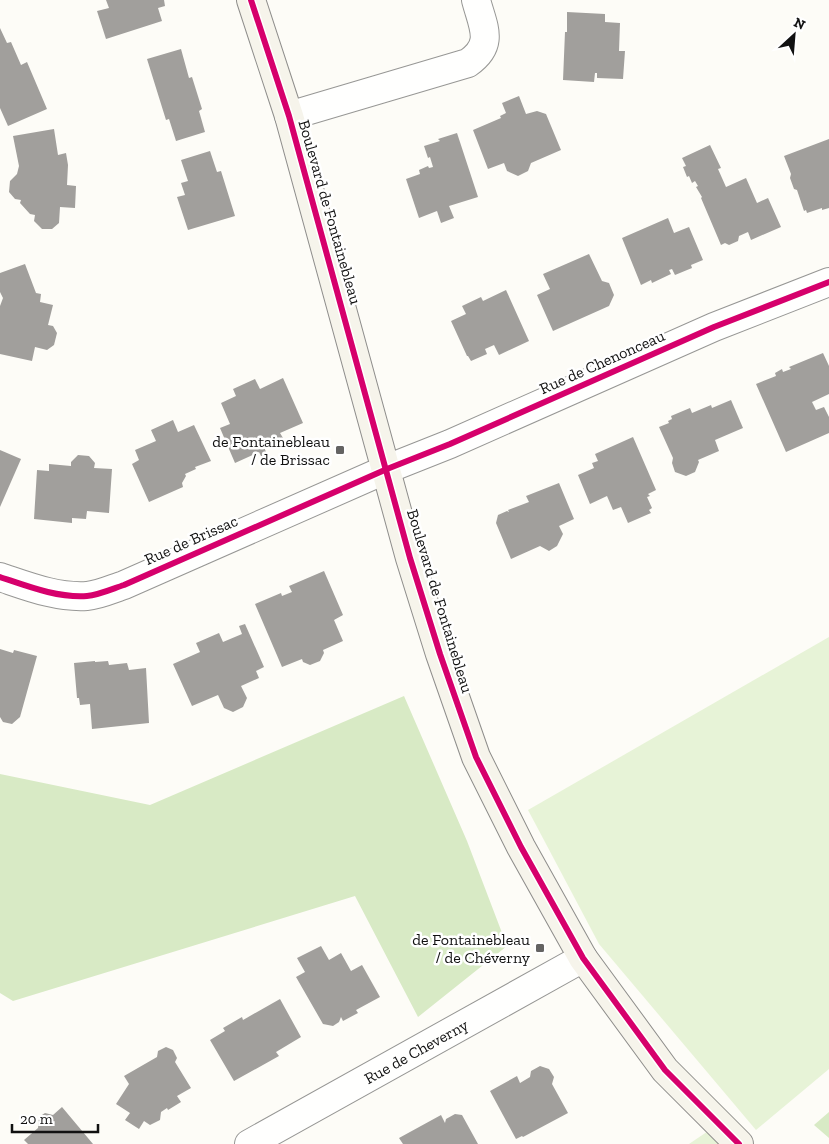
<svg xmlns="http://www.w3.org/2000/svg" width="829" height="1144" viewBox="0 0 829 1144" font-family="'Zilla Slab',serif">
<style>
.green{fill:#e7f3d7}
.forest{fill:#d8eac5}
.building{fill:#a19f9c}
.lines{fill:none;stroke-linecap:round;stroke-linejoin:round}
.street-casing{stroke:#979795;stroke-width:30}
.secondary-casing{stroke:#8e8d8b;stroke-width:30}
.street{stroke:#fffffe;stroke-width:28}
.secondary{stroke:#f6f4eb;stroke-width:28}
.cycleway-casing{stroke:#fff;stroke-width:9}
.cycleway{stroke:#d6006c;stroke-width:6}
.poi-dot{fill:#646362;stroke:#fff;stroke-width:2}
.labels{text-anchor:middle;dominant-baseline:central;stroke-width:5;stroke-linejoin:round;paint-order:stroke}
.street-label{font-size:16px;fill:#111;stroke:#fff}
.poi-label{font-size:16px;fill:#111;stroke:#fff;text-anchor:end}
</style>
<rect width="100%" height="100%" fill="#fdfcf7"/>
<g class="green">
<polygon points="829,637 829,1069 756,1130 599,944 528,810"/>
<polygon points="723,1121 752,1144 689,1144"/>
</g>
<g class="forest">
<polygon points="404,696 467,841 507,946 418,1017 355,896 13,1001 0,993 0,774 150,805"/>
<polygon points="829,1112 829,1138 814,1125"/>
</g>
<g class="building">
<polygon points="106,0 164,0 165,6 158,8 162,21 106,39 97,11 109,8"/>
<polygon points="567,12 605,14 605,22 620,23 619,51 625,51 623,79 597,78 597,73 595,73 594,82 563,80 565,32 567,32"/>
<polygon points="0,28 7,43 11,42 21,65 27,62 47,109 8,126 0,108"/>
<polygon points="181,49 189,78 192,77 202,109 199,111 205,132 176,141 169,119 166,120 147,59"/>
<polygon points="519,96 526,114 537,111 546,114 561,150 531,163 528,171 518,176 507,171 504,163 488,169 473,130 501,118 500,116 506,113 502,103"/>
<polygon points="54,129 58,155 66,153 68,165 67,185 76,186 75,208 60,207 59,223 52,229 42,229 34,221 35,215 30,214 20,203 21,200 15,199 9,192 10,181 17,174 19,166 13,136"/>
<polygon points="457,133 478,197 449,206 454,218 441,223 437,211 419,218 406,179 420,174 419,170 428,166 429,168 433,167 430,157 428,158 424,146 440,141 438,139"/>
<polygon points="829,139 829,208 822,210 822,208 807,213 806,210 804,211 797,190 794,189 790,178 791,174 784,156"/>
<polygon points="710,145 721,168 718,169 726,187 746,178 757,203 768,198 781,227 751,240 748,232 739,236 738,241 729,245 725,243 721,245 701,198 702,197 696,187 698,186 695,181 692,183 689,176 687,177 683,167 686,166 682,158"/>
<polygon points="210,151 217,172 221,171 235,216 188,230 177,197 185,195 181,183 188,181 181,160"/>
<polygon points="668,218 674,233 689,227 703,260 691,265 692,268 675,275 672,269 669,270 671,274 652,283 651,280 641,285 622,238"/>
<polygon points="589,254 602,281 609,283 614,295 609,306 553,331 537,295 550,289 543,274"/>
<polygon points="25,264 36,293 41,294 40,302 53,305 48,325 53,326 57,333 54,345 47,350 35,347 32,361 0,354 0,306 3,298 0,292 0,273"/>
<polygon points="506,290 529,341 499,355 494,345 485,349 487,354 471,361 468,356 467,356 451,321 466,314 462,306 481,297 483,301"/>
<polygon points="823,353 829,366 829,394 812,402 816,410 824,407 829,417 829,433 786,452 756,384 776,376 775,373 782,369 783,372 791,369 789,367"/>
<polygon points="283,378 303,423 280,433 283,438 264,447 270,462 265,464 259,452 235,463 220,428 230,424 221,403 236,396 233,389 255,379 260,389"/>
<polygon points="731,400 743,428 715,440 719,451 698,460 699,462 695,472 686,476 675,472 672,463 673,458 659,427 669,423 668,421 672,419 671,416 690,408 692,413 711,405 712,408"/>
<polygon points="173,420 178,432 194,425 211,461 195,467 196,469 185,474 186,476 182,483 183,487 149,502 132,464 139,460 135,450 156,441 151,430"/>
<polygon points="633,437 656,490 648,494 650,496 647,497 652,508 649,510 651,513 628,523 621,507 613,510 607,496 590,504 578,475 594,468 592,463 598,461 595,454"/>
<polygon points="0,450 21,459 0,507"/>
<polygon points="78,455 89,456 95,463 94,468 112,469 109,513 87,511 86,519 72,518 72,523 34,519 37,470 49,471 49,464 71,466 71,462"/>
<polygon points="559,483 574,519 559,526 563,534 557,546 549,551 540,546 511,559 496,523 498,515 507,511 509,512 508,510 529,502 526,496"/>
<polygon points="324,571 343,615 334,620 343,641 323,650 324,653 320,661 310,665 303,662 302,659 282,667 255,604 281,593 282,596 292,592 289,586"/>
<polygon points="245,624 264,667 256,671 259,678 241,686 247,698 243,707 233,712 224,708 218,695 192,706 173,664 200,652 196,643 219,633 223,642 242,634 239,626"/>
<polygon points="0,649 13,653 14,650 37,656 20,717 12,724 3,722 0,717"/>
<polygon points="95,661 95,662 108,661 109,665 127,663 129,670 146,668 149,723 92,729 90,704 80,705 79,698 77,698 74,663"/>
<polygon points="321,946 329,960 341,953 351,971 362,965 380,997 356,1010 358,1013 343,1021 341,1017 339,1022 333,1026 323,1024 296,977 305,972 297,958"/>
<polygon points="280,999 301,1037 276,1052 279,1056 234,1081 210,1040 225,1031 223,1028 242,1017 243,1020"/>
<polygon points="166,1047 173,1050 177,1058 175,1062 191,1088 177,1096 181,1102 168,1110 167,1108 161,1112 160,1120 150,1125 144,1121 139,1129 125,1120 130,1113 116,1104 129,1084 124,1076 157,1057 158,1051"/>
<polygon points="540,1066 549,1069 554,1077 552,1084 568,1113 523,1137 522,1136 516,1139 490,1091 517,1076 520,1083 530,1077 531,1071"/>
<polygon points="62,1107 93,1144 28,1144 24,1140 38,1128 39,1117 45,1113 53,1115"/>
<polygon points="455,1114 462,1115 478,1144 403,1144 399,1138 441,1115 445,1123 446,1119"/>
</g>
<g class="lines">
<defs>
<g id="street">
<path d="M289,116L468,63C495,44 483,27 476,0"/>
<path d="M0,577C27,586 57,598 87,596C99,595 112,589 124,585L387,469L450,444L714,327L829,282"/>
<path id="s1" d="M249,1144L583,958"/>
</g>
<polyline id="secondary" points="251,0 289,116 410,558 440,654 476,757 521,847 583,958 665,1070 739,1144"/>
</defs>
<use href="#street" class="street-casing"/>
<use href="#secondary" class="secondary-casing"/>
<use href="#street" class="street"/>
<use href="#secondary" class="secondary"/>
<defs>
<g id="cycleway">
<polyline points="251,0 289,116 410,558 440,654 476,757 521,847 583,958 665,1070 739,1144"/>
<path d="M0,577C27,586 57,598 87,596C99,595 112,589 124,585L387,469L450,444L714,327L829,282"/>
</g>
</defs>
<use href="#cycleway" class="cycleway-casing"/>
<use href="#cycleway" class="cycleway"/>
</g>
<g class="poi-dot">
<rect x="335" y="445" width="10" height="10" rx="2.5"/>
<rect x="535" y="943" width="10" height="10" rx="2.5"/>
</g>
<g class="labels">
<g class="street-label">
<text transform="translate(330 212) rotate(74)">Boulevard de Fontainebleau</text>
<text transform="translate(602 362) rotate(-24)">Rue de Chenonceau</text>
<text transform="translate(191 540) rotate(-24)">Rue de Brissac</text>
<text transform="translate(440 601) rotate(73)">Boulevard de Fontainebleau</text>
<text stroke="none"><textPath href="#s1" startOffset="191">Rue de Cheverny</textPath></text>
</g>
<g class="poi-label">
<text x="330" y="441">de Fontainebleau<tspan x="330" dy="18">/ de Brissac</tspan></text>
<text x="530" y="939">de Fontainebleau<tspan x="530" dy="18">/ de Chéverny</tspan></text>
</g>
</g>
<g transform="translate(794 35) rotate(26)" stroke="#ffffff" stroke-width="4" paint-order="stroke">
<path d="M0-4L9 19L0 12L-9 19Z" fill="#111111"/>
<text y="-8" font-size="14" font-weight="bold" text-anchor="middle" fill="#111111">N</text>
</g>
<path d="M12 1124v8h86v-8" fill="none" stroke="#111111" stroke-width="2.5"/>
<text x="20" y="1124" font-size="15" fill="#111111" stroke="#ffffff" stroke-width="4" paint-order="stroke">20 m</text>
</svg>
